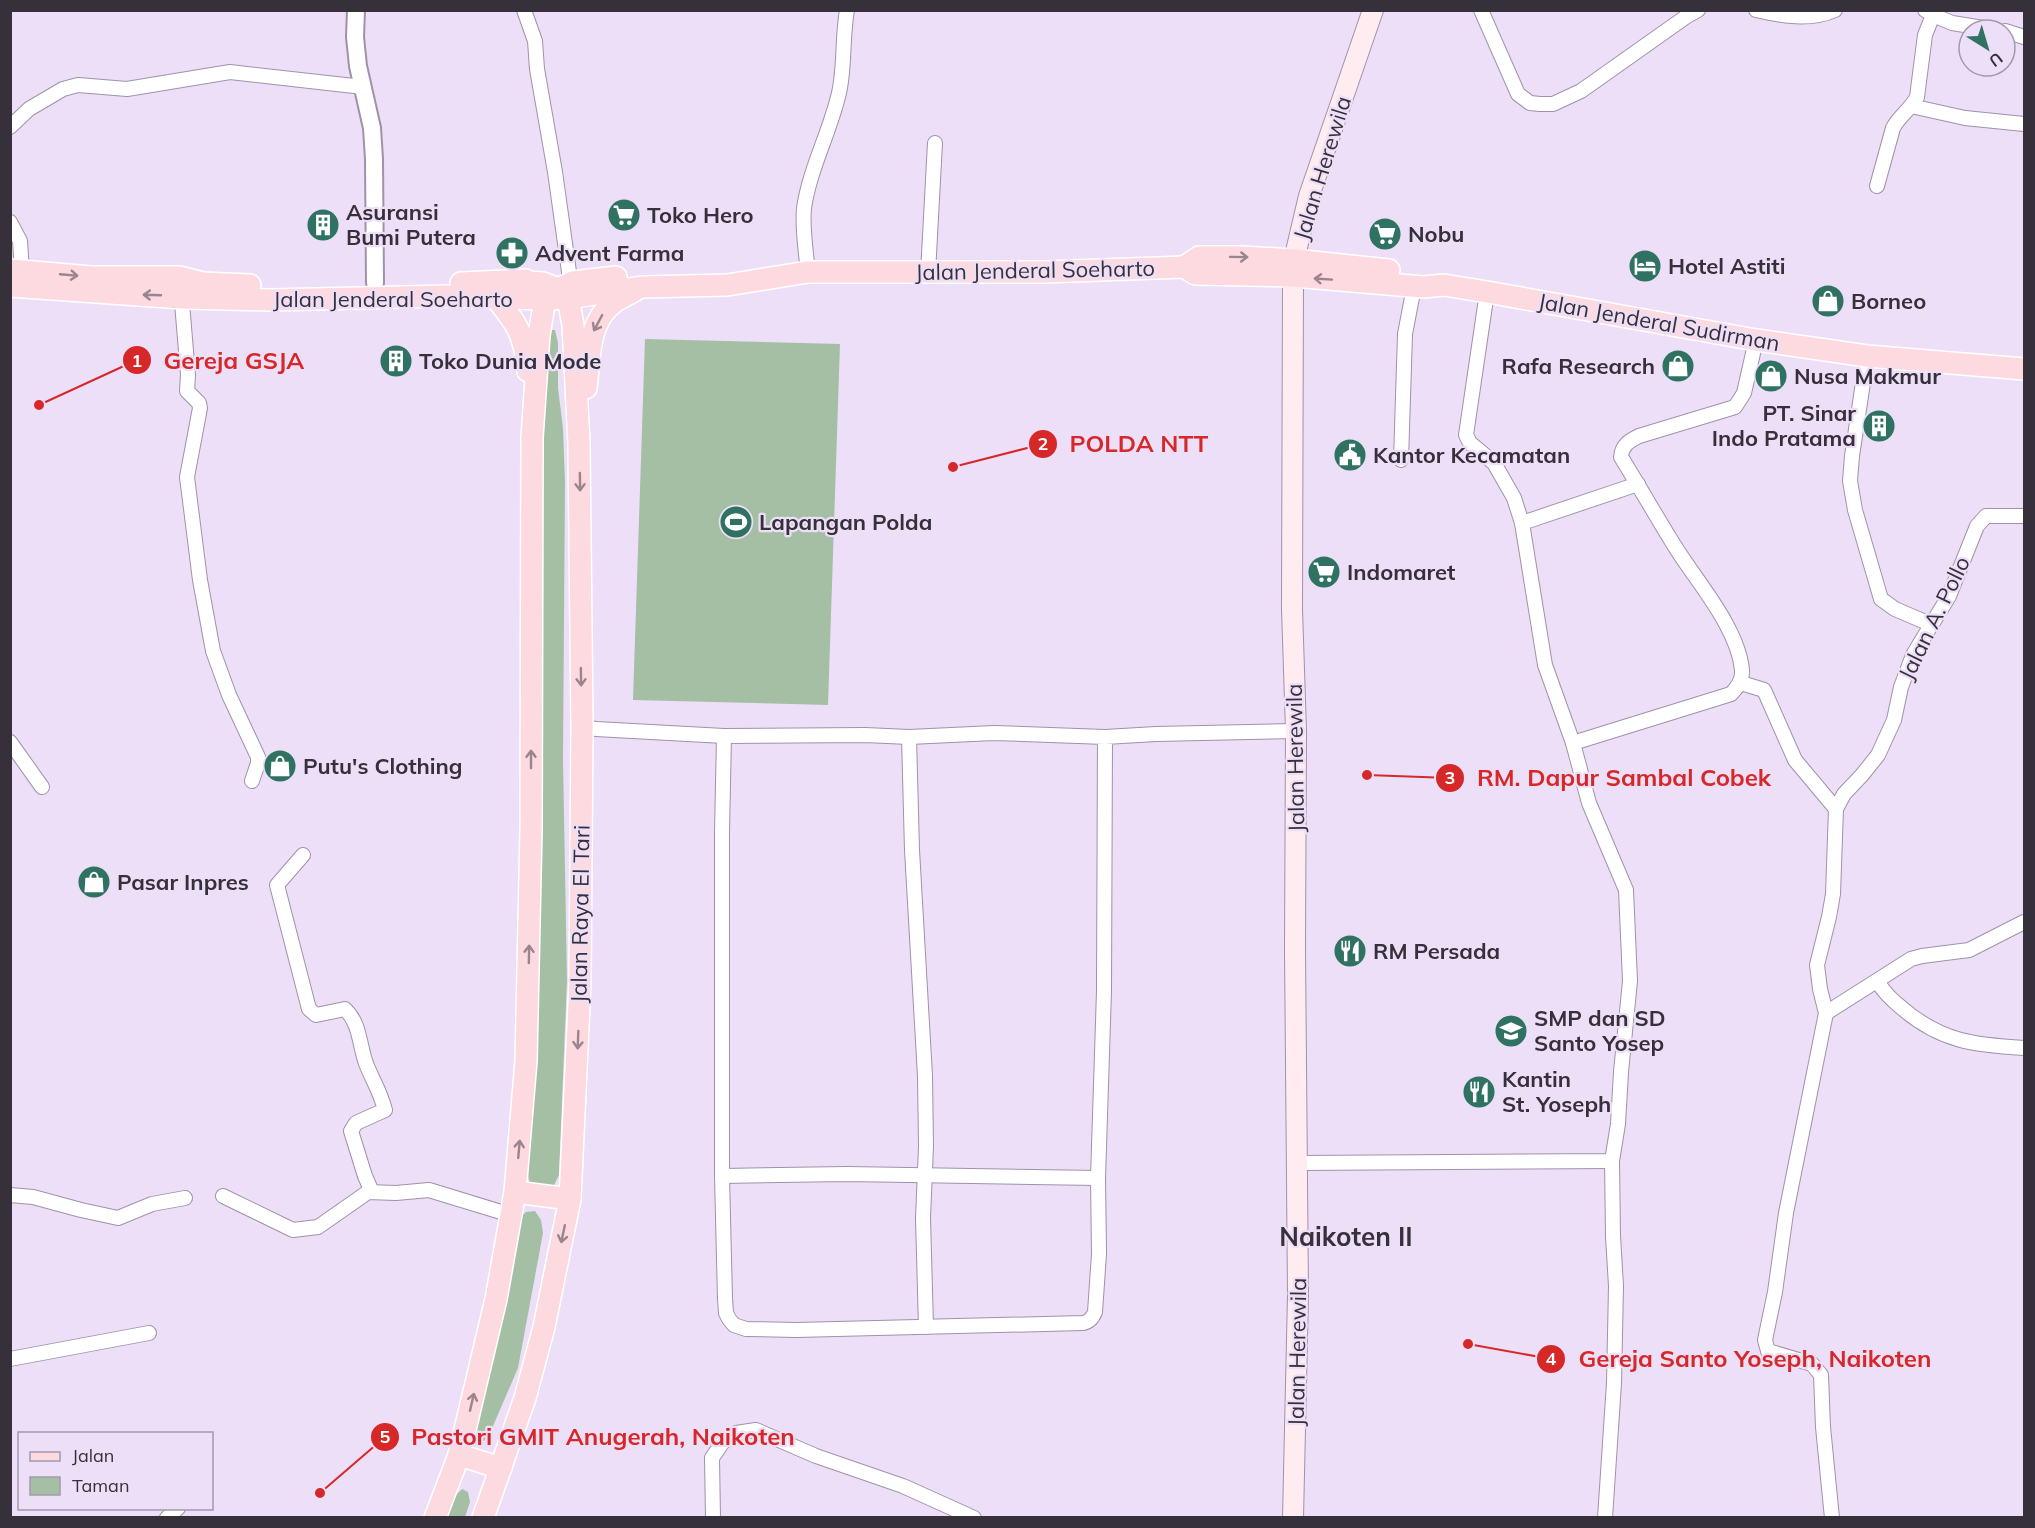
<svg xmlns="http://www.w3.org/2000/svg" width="2035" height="1528" viewBox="0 0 2035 1528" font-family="Mulish,sans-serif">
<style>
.green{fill:#a5bfa4}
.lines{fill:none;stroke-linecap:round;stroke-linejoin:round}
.minor-casing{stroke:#9f92aa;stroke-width:16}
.tertiary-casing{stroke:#9f92aa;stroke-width:20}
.secondary-casing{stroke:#9f92aa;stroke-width:22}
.primary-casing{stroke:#fff;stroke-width:24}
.minor{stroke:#fff;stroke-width:14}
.tertiary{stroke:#fff;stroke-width:16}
.secondary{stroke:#feecf0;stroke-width:20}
.primary{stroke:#fdd9e0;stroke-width:21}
.oneway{stroke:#9a848d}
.labels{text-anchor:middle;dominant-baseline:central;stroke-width:4.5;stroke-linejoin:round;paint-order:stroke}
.street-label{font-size:22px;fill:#36303a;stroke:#eddff8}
.poi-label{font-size:22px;font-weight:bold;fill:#36303a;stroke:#eddff8;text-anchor:start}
.quarter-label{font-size:26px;font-weight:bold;fill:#36303a;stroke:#eddff8}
.leader{fill:none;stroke:#d62828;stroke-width:2}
.callout-dot{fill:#d62828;stroke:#eddff8;stroke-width:2}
.mark-label{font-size:18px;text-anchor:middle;font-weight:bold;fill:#fff}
.callout-label{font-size:24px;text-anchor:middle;font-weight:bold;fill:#d62828;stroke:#eddff8;stroke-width:4.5;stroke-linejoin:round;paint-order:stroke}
</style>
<rect width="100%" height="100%" fill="#eddff8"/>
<g class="green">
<polygon points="546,330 555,330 558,343 558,388 563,428 565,482 563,759 567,981 559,1175 553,1187 531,1185 527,1174 537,581"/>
<polygon points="645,339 840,344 828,705 633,700"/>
<polygon points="535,1211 541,1220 543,1233 518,1368 490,1433 484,1441 467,1435 516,1221 526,1212"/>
<polygon points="462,1489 468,1492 470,1502 465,1517 446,1518 454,1497"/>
</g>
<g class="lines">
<defs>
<g id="minor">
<polyline points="524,10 535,41 537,69 555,172 570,279"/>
<polyline points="1481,10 1518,94 1530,103 1540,104 1553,104 1581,91 1687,16 1698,10"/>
<path d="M1756,10C1782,16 1810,21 1835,10"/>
<polyline points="1933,15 1952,23 1996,30"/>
<polyline points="2005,31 2024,37"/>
<polyline points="1911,106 1965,118 2024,124"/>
<polyline points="10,127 29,109 63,89 78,85 127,89 230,72 363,87"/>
<path d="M1877,186L1893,128C1899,116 1911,109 1917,97L1925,35L1933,15L1925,10"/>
<polyline points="10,222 20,241 22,271"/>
<path d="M808,272C806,252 802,228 804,208C810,168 830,132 839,93C845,66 842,38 847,10"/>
<polyline points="928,273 935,143"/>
<polyline points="181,291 188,375 187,391 199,403 200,408 187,477 200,580 213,651 229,695 258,757 258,763 252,781"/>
<polyline points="1487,292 1466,435 1470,443 1494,463 1514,498 1522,523 1545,665 1573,743"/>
<polyline points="1867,356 1852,456 1850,481 1855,510 1881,599 1895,609 1930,624"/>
<polyline points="1401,460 1405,334 1414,287"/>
<polyline points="1522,523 1638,484"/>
<polyline points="1741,683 1764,690 1795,760 1836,809"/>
<polyline points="582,726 596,729 724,736"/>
<polyline points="909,737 912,850 925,1076 926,1146 923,1218 926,1327"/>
<path d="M1105,737L1104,991L1098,1178L1099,1254L1095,1312C1093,1317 1090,1322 1083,1323L796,1330L746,1329L734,1325L729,1319L726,1313L725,1299L722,1176V832L724,736L865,735L909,737L994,733L1105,737L1156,734L1296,731"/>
<polyline points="10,742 42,787"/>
<path d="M303,855L277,885L309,1009L316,1015L345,1009C361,1024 359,1047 367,1066C374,1083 380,1091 385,1110L356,1123L351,1131L365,1176L372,1192"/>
<path d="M1878,982C1884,993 1893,1001 1903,1009C1942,1042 1975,1045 2024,1048"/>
<polyline points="1826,1013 1911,959 1922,956 1969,950 2024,922"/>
<path d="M1298,1163L1612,1161L1618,1124L1621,1072L1630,981L1626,890L1589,803L1573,743L1731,694C1738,687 1743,680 1742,670C1738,627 1696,581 1674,545C1656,516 1639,486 1621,457C1622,445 1629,441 1639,436L1735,407L1744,393L1756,340"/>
<polyline points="722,1176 847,1174 1098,1178"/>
<polyline points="10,1195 33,1197 81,1210 118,1218 152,1204 185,1198"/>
<polyline points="223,1196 293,1230 318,1227 368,1192 396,1193 429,1190 511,1215"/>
<polyline points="10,1359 149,1333"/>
<polyline points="167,1518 178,1508"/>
<polyline points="713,1518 712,1458 722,1443 736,1433 756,1430 816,1456 903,1486 974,1518"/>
<polyline points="1605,1518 1614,1383 1616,1286 1613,1236 1612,1161"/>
<polyline points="1832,1518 1823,1427 1821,1375 1812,1364 1768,1351 1765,1340 1775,1292 1786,1213 1826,1013 1820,989 1817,965 1829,917 1833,894 1836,809 1844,794 1862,775 1878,755 1894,720 1901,687 1913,655 1949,596 1977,526 1986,516 2024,516"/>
</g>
<polyline id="tertiary" points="356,10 355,37 358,66 372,128 374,159 375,283"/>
<polyline id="secondary" points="1293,1518 1298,1295 1295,949 1296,731 1292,609 1293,276 1294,260 1309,196 1373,10"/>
<g id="primary">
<polyline points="1184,267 1199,257 1241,257 1294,260 1389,270"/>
<polyline points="10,270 91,277 179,277 203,283 250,285"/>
<polyline points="461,283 526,280"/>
<polyline points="10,286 182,298 271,300 446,296 545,299 568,298 642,287 727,285 808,272 1044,272 1184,267 1195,274 1293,276 1423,287 1444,285 1487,292 1756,340 1867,356 2024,369"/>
<path d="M495,297C517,323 525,336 528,371"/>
<path d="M586,388C590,359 587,323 613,303C619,298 627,295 634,291"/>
<polyline points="515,1192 570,1199"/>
<polyline points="459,1455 501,1468"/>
<polyline points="435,1518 459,1455 496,1299 515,1192 526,1061 531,829 532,438 539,335 545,299 550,293 573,282 616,277"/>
<polyline points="483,1518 525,1398 544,1327 570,1199 580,983 582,726 579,444 573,325 568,298 564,291 543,283 512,281"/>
</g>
</defs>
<use href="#minor" class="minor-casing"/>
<use href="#tertiary" class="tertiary-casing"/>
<use href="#secondary" class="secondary-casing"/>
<use href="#primary" class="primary-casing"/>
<use href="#minor" class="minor"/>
<use href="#tertiary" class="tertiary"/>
<use href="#secondary" class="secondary"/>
<use href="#primary" class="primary"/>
</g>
<defs><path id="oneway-shaft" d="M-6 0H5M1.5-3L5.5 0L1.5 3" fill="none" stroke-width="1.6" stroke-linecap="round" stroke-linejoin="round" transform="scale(1.5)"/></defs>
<g class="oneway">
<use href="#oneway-shaft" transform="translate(1239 257) rotate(1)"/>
<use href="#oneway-shaft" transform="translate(69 275) rotate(5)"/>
<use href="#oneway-shaft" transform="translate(1323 279) rotate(-176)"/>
<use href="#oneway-shaft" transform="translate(152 295) rotate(-178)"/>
<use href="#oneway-shaft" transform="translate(598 323) rotate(118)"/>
<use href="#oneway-shaft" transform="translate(580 482) rotate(89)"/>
<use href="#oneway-shaft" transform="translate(581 677) rotate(89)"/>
<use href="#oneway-shaft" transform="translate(531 759) rotate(-90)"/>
<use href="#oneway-shaft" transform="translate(529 954) rotate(-89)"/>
<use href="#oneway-shaft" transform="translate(578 1040) rotate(92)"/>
<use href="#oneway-shaft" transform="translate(519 1149) rotate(-85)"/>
<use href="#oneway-shaft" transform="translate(563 1234) rotate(102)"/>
<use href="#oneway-shaft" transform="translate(472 1402) rotate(-77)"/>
</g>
<defs>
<symbol id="supermarket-disc" viewBox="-11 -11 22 22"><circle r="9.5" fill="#307262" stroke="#eddff8"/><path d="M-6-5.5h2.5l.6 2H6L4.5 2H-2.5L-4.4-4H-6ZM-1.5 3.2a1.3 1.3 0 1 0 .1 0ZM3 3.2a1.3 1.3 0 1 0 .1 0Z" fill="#fff"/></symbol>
<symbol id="building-disc" viewBox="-11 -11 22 22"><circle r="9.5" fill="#307262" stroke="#eddff8"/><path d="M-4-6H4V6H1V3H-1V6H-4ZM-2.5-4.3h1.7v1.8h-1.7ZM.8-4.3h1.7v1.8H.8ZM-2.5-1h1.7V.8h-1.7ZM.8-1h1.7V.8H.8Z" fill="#fff"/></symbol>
<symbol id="pharmacy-disc" viewBox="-11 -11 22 22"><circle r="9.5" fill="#307262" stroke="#eddff8"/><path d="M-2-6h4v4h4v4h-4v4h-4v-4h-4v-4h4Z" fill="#fff"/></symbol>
<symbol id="hotel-disc" viewBox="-11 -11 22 22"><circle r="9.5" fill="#307262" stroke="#eddff8"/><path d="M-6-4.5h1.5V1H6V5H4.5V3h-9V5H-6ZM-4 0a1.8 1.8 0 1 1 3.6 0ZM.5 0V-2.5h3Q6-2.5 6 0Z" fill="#fff"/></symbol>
<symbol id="shop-disc" viewBox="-11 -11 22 22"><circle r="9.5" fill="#307262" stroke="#eddff8"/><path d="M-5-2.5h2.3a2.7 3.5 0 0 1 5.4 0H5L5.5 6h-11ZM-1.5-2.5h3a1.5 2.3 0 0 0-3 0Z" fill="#fff"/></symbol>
<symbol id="civic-disc" viewBox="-11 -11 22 22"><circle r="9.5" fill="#307262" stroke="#eddff8"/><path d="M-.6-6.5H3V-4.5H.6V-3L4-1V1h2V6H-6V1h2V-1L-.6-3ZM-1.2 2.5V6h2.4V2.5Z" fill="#fff"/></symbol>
<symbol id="stadium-disc" viewBox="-11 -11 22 22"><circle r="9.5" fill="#307262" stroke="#eddff8"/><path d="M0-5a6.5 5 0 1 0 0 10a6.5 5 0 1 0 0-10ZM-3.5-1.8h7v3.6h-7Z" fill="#fff"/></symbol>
<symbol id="restaurant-disc" viewBox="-11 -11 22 22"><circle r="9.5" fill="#307262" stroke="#eddff8"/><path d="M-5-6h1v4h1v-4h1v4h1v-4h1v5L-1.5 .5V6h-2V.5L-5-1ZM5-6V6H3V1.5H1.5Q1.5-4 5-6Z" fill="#fff"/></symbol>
<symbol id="school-disc" viewBox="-11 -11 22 22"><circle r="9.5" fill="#307262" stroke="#eddff8"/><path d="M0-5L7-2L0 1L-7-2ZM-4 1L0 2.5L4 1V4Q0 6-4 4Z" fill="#fff"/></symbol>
</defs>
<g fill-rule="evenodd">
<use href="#supermarket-disc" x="605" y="196" width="38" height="38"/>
<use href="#building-disc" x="304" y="206" width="38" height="38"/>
<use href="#supermarket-disc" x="1366" y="215" width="38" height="38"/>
<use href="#pharmacy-disc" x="493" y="234" width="38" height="38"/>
<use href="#hotel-disc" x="1626" y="247" width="38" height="38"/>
<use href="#shop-disc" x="1809" y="282" width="38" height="38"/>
<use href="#building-disc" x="377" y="342" width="38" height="38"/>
<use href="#shop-disc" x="1659" y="347" width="38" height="38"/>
<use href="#shop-disc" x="1752" y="357" width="38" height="38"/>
<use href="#building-disc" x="1860" y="407" width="38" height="38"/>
<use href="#civic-disc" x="1331" y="436" width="38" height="38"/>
<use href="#stadium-disc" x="717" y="503" width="38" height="38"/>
<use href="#supermarket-disc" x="1305" y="553" width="38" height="38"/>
<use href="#shop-disc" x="261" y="747" width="38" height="38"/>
<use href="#shop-disc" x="75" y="863" width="38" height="38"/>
<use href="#restaurant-disc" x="1331" y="932" width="38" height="38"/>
<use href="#school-disc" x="1492" y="1012" width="38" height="38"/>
<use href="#restaurant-disc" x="1460" y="1073" width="38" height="38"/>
</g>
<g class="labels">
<g class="street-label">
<text transform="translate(1322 168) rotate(-73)">Jalan Herewila</text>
<text transform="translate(1035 270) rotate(-1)">Jalan Jenderal Soeharto</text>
<text x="393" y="299">Jalan Jenderal Soeharto</text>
<text transform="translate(1659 322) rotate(10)">Jalan Jenderal Sudirman</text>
<text transform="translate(1934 618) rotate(-64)">Jalan A. Pollo</text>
<text transform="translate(1295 758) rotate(-91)">Jalan Herewila</text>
<text transform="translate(580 914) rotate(-89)">Jalan Raya El Tari</text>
<text transform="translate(1297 1352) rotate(-89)">Jalan Herewila</text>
</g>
<g class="poi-label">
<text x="346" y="212">Asuransi<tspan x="346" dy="25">Bumi Putera</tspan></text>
<text x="647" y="215">Toko Hero</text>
<text x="1408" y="234">Nobu</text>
<text x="535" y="253">Advent Farma</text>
<text x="1668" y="266">Hotel Astiti</text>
<text x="1851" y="301">Borneo</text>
<text x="419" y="361">Toko Dunia Mode</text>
<text x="1655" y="366" text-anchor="end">Rafa Research</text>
<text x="1794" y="376">Nusa Makmur</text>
<text x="1856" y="413" text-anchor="end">PT. Sinar<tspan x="1856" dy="25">Indo Pratama</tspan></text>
<text x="1373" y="455">Kantor Kecamatan</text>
<text x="759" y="522">Lapangan Polda</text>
<text x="1347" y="572">Indomaret</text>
<text x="303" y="766">Putu's Clothing</text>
<text x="117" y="882">Pasar Inpres</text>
<text x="1373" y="951">RM Persada</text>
<text x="1534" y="1018">SMP dan SD<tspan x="1534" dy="25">Santo Yosep</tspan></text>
<text x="1502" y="1079">Kantin<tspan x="1502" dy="25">St. Yoseph</tspan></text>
</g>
<g class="quarter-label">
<text x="1346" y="1236">Naikoten II</text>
</g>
</g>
<path class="leader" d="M39 405L137 360M953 467L1043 444M1367 775L1450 778M1468 1344L1551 1359M320 1493L385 1437"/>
<g class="callout-dot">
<circle cx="39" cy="405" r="6"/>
<circle cx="953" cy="467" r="6"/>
<circle cx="1367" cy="775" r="6"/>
<circle cx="1468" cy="1344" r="6"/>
<circle cx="320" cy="1493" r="6"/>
<circle cx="137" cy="360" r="15"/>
<circle cx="1043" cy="444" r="15"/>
<circle cx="1450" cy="778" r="15"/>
<circle cx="1551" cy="1359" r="15"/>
<circle cx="385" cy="1437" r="15"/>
</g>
<g class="mark-label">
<text x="137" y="367">1</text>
<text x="1043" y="450">2</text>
<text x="1450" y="784">3</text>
<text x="1551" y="1365">4</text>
<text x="385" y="1443">5</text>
</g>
<g class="callout-label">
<text x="234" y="369">Gereja GSJA</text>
<text x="1139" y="452">POLDA NTT</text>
<text x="1624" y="786">RM. Dapur Sambal Cobek</text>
<text x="1755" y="1367">Gereja Santo Yoseph, Naikoten</text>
<text x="603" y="1445">Pastori GMIT Anugerah, Naikoten</text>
</g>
<rect width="2035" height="1528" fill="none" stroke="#36303a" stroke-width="24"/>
<rect x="18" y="1432" width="195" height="78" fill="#eddff8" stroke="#a499ac" stroke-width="1.5"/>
<rect x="30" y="1452" width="30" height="9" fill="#fdd9e0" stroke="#a499ac" stroke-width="1.5"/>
<text x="72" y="1462" font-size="18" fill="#36303a">Jalan</text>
<rect x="30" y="1477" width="30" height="18" fill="#a5bfa4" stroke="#a499ac" stroke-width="1.5"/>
<text x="72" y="1492" font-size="18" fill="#36303a">Taman</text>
<g transform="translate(1987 48) rotate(143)"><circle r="28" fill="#eddff8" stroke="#a499ac" stroke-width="1.5"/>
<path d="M0-4.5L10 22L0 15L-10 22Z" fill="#307262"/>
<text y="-9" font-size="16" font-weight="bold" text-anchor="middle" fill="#36303a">U</text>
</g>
</svg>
